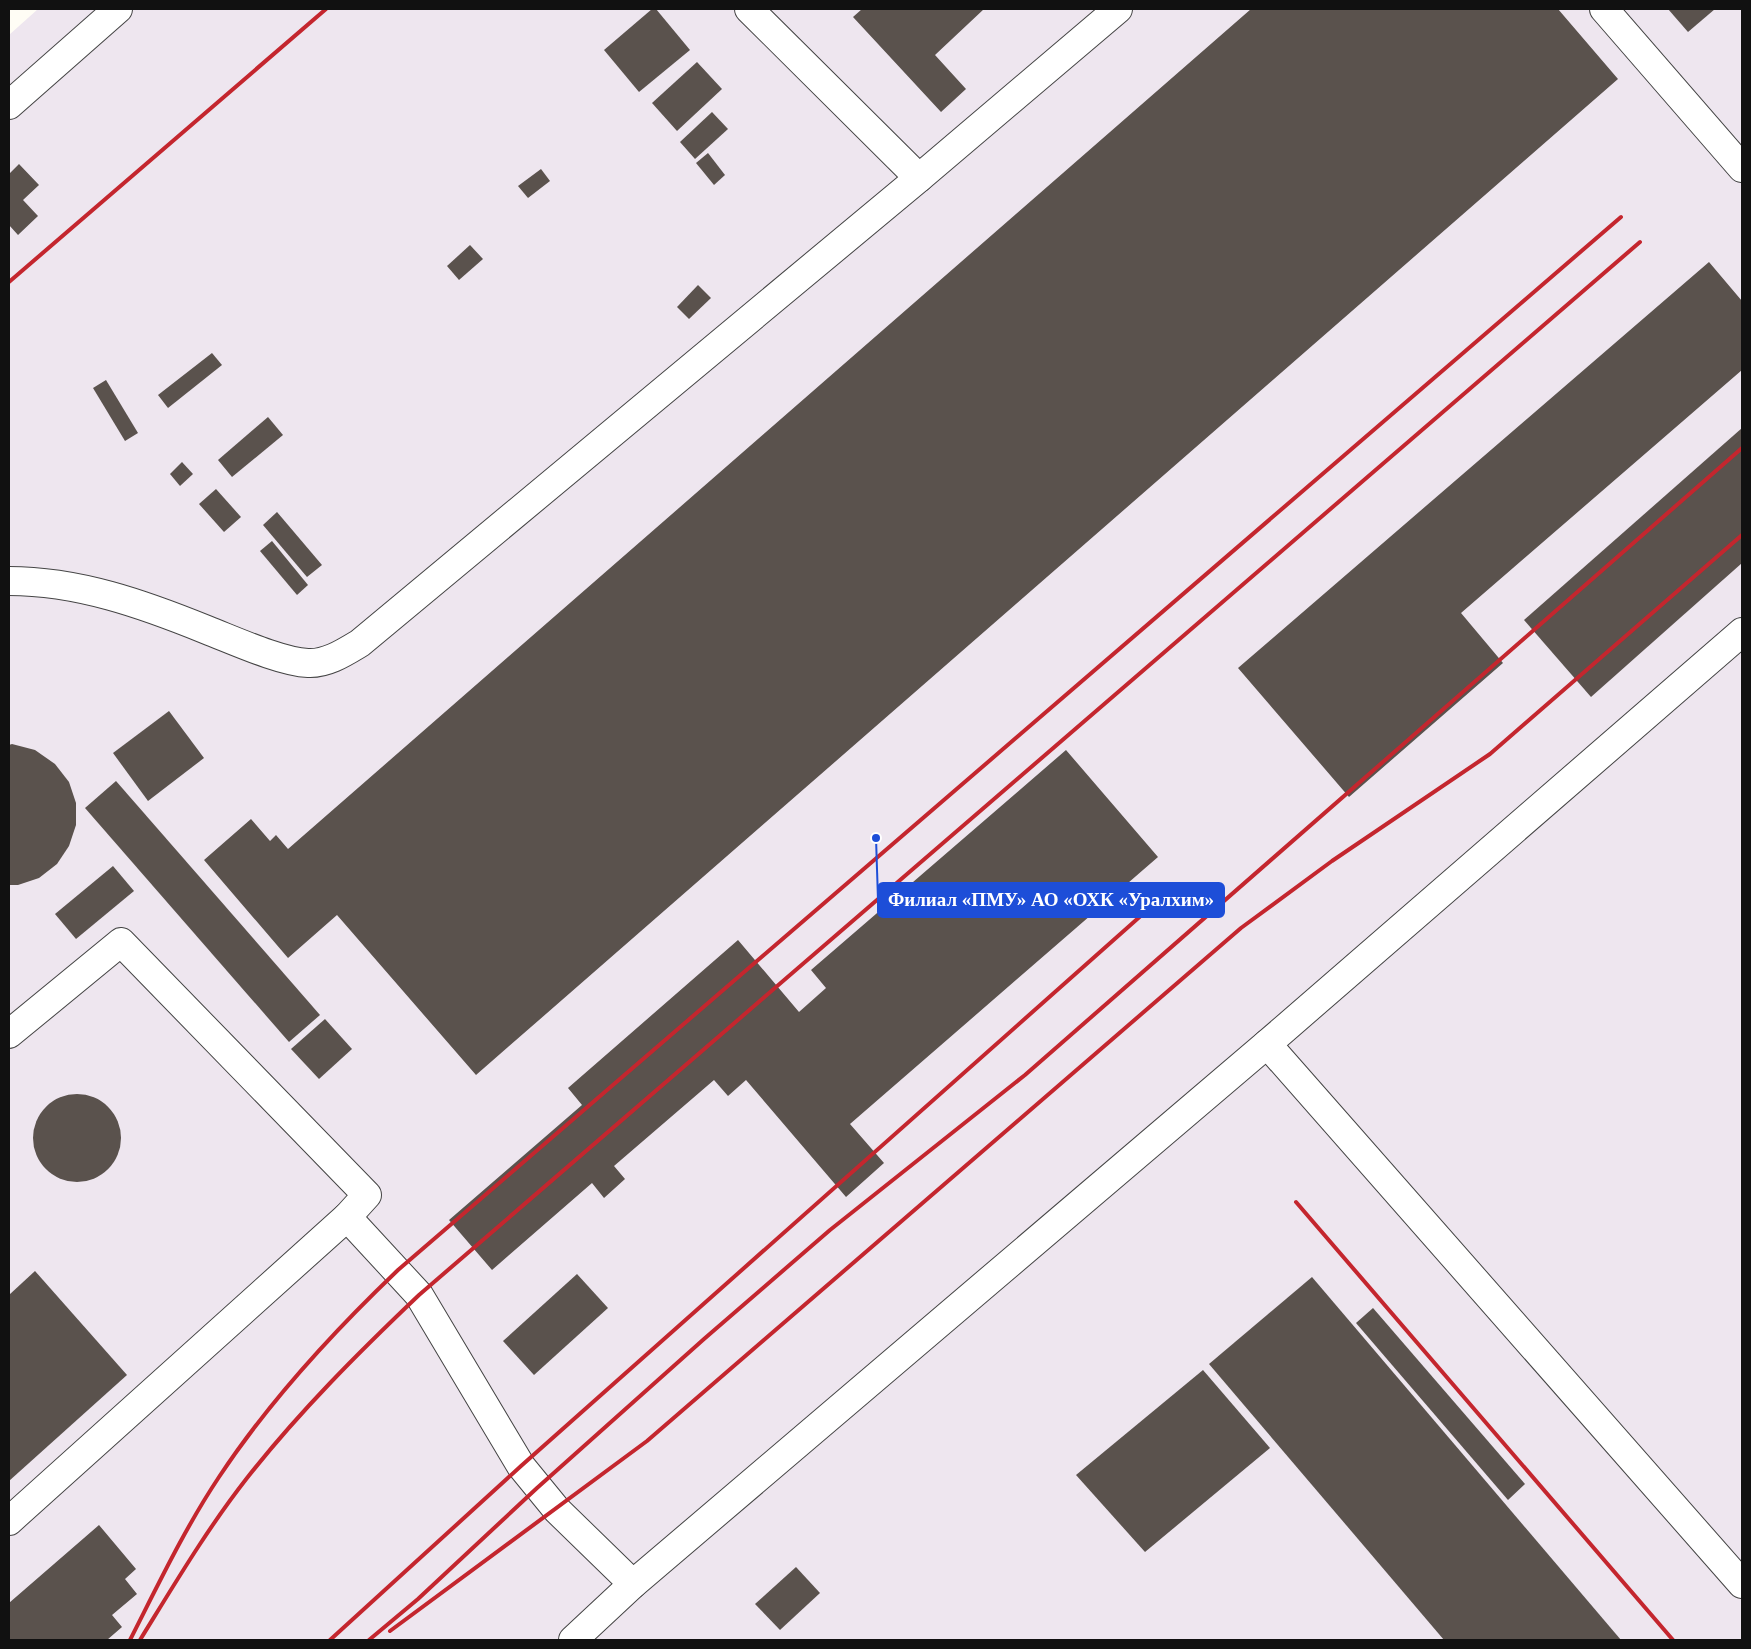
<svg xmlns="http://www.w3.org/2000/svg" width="1751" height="1649" viewBox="0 0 1751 1649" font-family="'Times New Roman',serif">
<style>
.industrial{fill:#eee6ef}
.building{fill:#5a524d}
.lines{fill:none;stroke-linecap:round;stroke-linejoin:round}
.minor-casing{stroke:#444;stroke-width:30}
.minor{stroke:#fff;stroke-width:28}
.rail{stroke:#c4262e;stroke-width:4}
.leader{fill:none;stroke:#1d4ed8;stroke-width:2}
.callout-dot{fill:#1d4ed8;stroke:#fff;stroke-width:2}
.callout{fill:#1d4ed8;stroke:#1d4ed8;stroke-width:2}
.callout-label{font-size:19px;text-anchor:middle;font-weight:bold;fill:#fff}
</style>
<rect width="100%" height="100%" fill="#fffdf5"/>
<polygon class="industrial" points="38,9 1742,9 1742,1640 9,1640 9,35"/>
<g class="building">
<polygon points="652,9 656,9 690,50 639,92 604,50"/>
<polygon points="862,9 984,9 935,55 966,89 941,112 853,17"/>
<polygon points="1251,9 1558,9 1618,79 476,1075 337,915 288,958 204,860 251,819 270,841 276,835 288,849"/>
<polygon points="1668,9 1715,9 1688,32"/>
<polygon points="697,62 722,89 677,131 652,103"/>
<polygon points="712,112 728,129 695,159 680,142"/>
<polygon points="708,153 725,175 714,185 696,163"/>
<polygon points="19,164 39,185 23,200 38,216 18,235 9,225 9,174"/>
<polygon points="541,169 550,181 528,198 518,186"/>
<polygon points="470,245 483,259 459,280 447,266"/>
<polygon points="1709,262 1742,301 1742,370 1461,613 1503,663 1349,797 1238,668"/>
<polygon points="698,285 711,298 689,319 677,307"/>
<polygon points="212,353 222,365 168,408 158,395"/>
<polygon points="106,380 138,433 125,441 93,388"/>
<polygon points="268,417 283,435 232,477 218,460"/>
<polygon points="1742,428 1742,563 1591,697 1524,620"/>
<polygon points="182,462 193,474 180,486 170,474"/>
<polygon points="216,489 241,517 224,532 199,504"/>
<polygon points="277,512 322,565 307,577 263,525"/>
<polygon points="272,541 308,585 297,595 260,551"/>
<polygon points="169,711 204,758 148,801 113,753"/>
<polygon points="12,744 35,750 55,764 69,782 76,803 76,825 69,846 57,864 39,878 18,885 9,885 9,745"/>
<polygon points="1066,750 1158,857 850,1124 884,1163 846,1197 746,1080 728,1096 714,1080 614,1166 625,1179 604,1198 592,1183 492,1270 449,1220 582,1105 568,1088 738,940 799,1012 826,988 811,970"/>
<polygon points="116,781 320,1015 289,1042 85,808"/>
<polygon points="113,866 134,891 76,939 55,914"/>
<polygon points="325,1019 352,1049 319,1079 291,1049"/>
<circle cx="77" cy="1138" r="44"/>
<polygon points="35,1271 127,1375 9,1481 9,1295"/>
<polygon points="577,1274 608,1308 534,1375 503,1341"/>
<polygon points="1312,1277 1621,1640 1444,1640 1209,1364"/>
<polygon points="1373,1308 1525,1484 1508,1500 1356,1323"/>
<polygon points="1203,1370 1270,1448 1145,1552 1076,1475"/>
<polygon points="99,1525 136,1569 125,1579 137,1594 112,1615 122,1627 107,1640 9,1640 9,1603"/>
<polygon points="796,1567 820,1593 780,1630 755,1604"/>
</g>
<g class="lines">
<defs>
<g id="minor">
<polyline points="749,9 919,178"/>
<polyline points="1604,9 1742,168"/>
<polyline points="9,105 118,9"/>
<path d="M9,581C78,581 143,604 207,630C233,640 281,662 308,663C327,664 345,652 360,643L919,178L1118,9"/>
<polyline points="9,1034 121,942 367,1195 347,1217"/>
<polyline points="1267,1044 1742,1584"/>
<polyline points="9,1521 347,1217 419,1295 521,1466 557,1510 633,1584"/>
<polyline points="573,1640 633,1584 1267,1044 1742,632"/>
</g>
</defs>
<use href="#minor" class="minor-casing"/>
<use href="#minor" class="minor"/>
<g class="rail">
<polyline points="9,282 326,9"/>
<polyline points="1296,1202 1673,1640"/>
<polyline points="390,1631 647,1441 1241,928 1332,861 1490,754 1742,535"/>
<path d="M130,1640C158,1585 185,1528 219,1477C270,1400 332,1333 398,1270L1621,217"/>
<path d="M140,1640C174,1585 207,1529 247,1478C299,1412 358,1353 419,1295L1640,242"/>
<polyline points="330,1640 521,1466 1153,905"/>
<polyline points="369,1640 418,1599 537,1488 704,1339 830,1230 1025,1075 1742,448"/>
</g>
</g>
<path class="leader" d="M876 838L878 900"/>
<circle class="callout-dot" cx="876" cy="838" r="5"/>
<rect class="callout" x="878" y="883" width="346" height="34" rx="5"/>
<g class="callout-label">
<text x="1051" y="906">Филиал «ПМУ» АО «ОХК «Уралхим»</text>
</g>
<rect width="1751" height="1649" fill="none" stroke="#111111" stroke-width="20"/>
</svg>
